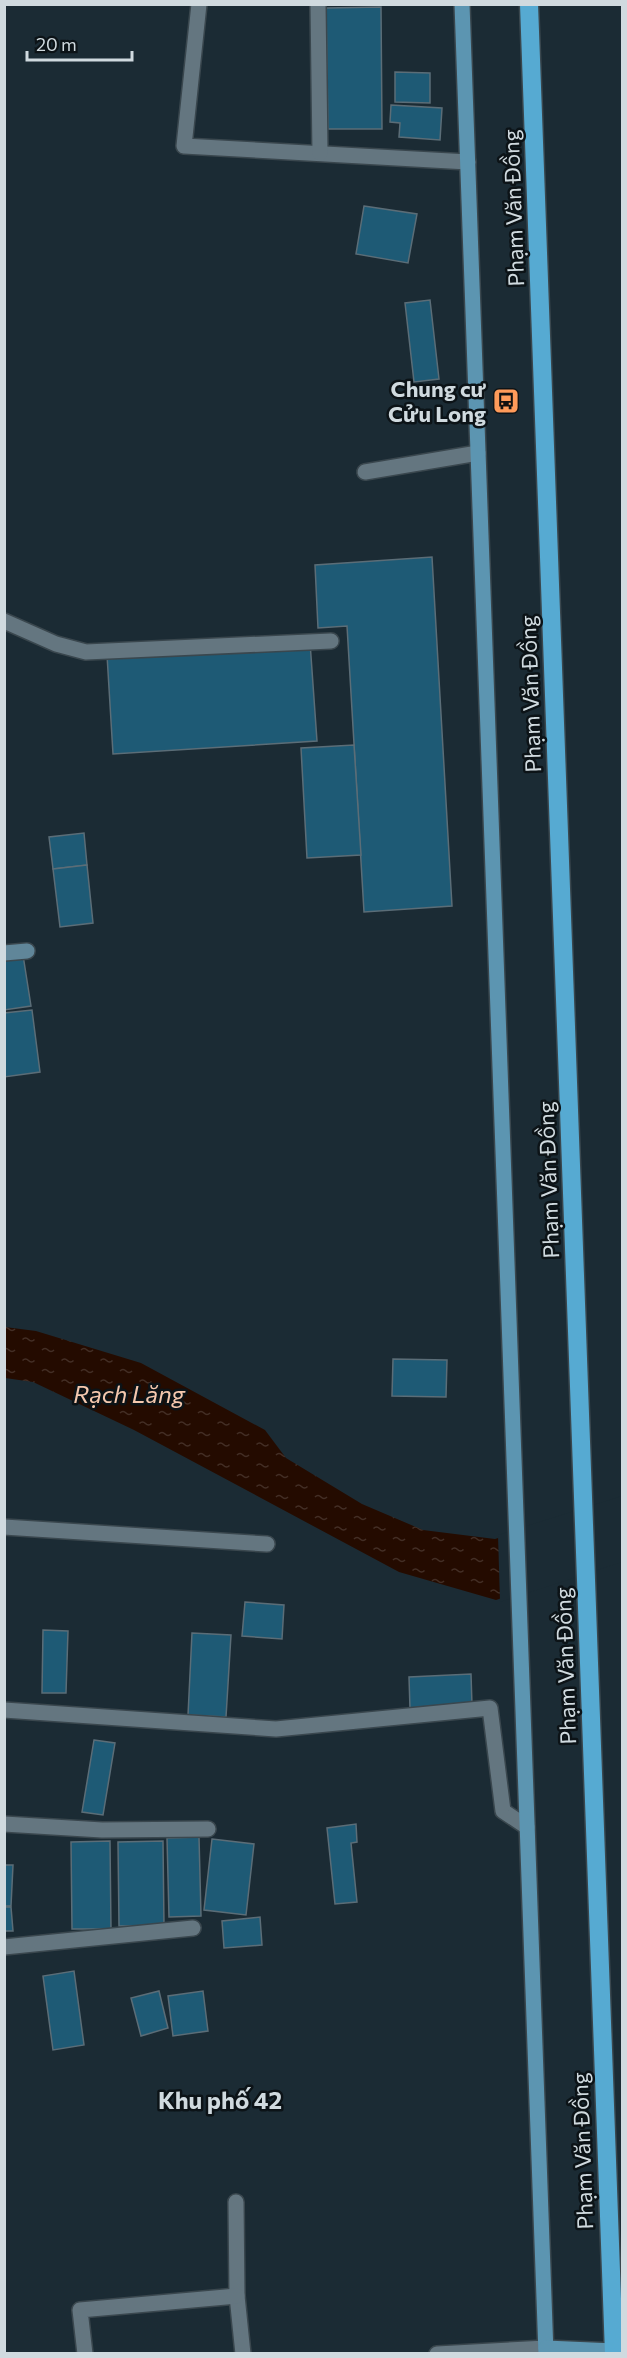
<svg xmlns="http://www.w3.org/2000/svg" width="627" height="2358" viewBox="0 0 627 2358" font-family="Commissioner,sans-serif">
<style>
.water{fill:url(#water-ripples)}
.pier{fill:#1b2b34}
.building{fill:#1e5a75;stroke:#5b6d77;stroke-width:1.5}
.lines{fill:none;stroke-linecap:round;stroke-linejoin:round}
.lane-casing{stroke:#3a474e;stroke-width:18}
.street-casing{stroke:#3a474e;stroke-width:18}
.secondary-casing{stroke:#3a474e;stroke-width:18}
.primary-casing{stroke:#3a474e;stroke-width:18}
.highway-casing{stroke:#3a474e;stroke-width:21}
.lane{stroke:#647680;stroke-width:15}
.street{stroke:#647680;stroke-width:15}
.secondary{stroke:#608699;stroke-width:15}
.primary{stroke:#5c95b1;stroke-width:15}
.highway{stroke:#56aad2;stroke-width:18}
.labels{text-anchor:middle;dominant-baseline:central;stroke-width:5;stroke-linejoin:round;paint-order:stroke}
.street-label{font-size:22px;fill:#d0dadf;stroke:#0c1317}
.poi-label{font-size:22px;font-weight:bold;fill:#d0dadf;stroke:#0c1317;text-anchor:end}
.water-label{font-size:24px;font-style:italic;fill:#f5c8ae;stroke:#0c1317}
.neighbourhood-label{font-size:24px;font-weight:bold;fill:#d0dadf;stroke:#0c1317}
</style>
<defs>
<pattern id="water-ripples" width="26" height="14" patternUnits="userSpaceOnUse" patternTransform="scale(1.5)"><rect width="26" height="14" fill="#240b00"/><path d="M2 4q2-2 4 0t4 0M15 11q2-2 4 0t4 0" fill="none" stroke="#432e25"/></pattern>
</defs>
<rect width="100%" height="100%" fill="#1b2b34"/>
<polygon class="water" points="5,1327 36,1331 141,1363 265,1430 286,1458 362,1504 423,1530 495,1539 622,1499 622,1559 496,1600 399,1572 134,1430 33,1382 5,1378"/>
<polygon class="pier" points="622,1496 622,1562 500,1602 498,1535"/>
<g class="building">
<polygon points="381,7 382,129 328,129 326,8"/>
<polygon points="395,72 430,73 430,103 395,102"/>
<polygon points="391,105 442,108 440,140 399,137 400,123 390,122"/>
<polygon points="364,206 417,214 408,263 356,254"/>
<polygon points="430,300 439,379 414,382 405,303"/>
<polygon points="432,557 452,906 364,912 347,626 318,628 315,565"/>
<polygon points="310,642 317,741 113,754 107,655"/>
<polygon points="354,745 361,855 307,858 301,748"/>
<polygon points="84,833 87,865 53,869 49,837"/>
<polygon points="87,865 93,923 60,927 53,869"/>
<polygon points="23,955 31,1006 4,1010 4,958"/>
<polygon points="32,1010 40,1072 4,1077 4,1013"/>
<polygon points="393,1359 447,1360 446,1397 392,1396"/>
<polygon points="245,1602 284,1605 282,1639 242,1636"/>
<polygon points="43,1630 68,1631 66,1693 42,1693"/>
<polygon points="192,1633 231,1635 226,1717 188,1715"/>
<polygon points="471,1674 472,1705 410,1709 409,1677"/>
<polygon points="94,1740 115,1743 103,1815 82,1812"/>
<polygon points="356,1824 357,1842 351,1843 357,1902 335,1904 327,1828"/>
<polygon points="199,1837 201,1916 169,1917 167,1838"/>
<polygon points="212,1839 254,1844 246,1915 204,1910"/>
<polygon points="110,1841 111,1929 72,1929 71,1842"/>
<polygon points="163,1841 164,1926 119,1926 118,1842"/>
<polygon points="4,1865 13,1865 11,1906 4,1906"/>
<polygon points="4,1907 11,1907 13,1931 4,1931"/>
<polygon points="260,1917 262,1945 224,1948 222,1921"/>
<polygon points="74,1971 84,2045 53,2050 43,1976"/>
<polygon points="159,1991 168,2028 141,2036 131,1998"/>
<polygon points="203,1991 208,2031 173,2036 168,1996"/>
</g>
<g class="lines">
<defs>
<g id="lane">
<polyline points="199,4 184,146 468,162"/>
<polyline points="318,4 320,153"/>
<polyline points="4,621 56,644 86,652 331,641"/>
<polyline points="4,1527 267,1544"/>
<polyline points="4,1710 276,1729 490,1708 503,1811 527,1827"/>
<polyline points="4,1824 102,1830 208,1829"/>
<polyline points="4,1947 193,1928"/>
</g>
<g id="street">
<polyline points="365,472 478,453"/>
<polyline points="236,2202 237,2296 243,2354"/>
<polyline points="85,2354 80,2310 237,2296"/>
<polyline points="437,2354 546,2348"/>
</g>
<polyline id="secondary" points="4,953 27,951"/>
<g id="primary">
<polyline points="462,4 546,2354"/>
<polyline points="546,2348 614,2351"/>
</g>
<polyline id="highway" points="529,4 614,2354"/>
</defs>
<use href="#lane" class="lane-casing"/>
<use href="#street" class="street-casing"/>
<use href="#secondary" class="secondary-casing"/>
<use href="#primary" class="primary-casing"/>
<use href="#highway" class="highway-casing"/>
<use href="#lane" class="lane"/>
<use href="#street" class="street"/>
<use href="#secondary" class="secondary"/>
<use href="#primary" class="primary"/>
<use href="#highway" class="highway"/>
</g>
<defs>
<symbol id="bus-square" viewBox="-11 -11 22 22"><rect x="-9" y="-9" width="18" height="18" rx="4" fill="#ff9b5a" stroke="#0c1317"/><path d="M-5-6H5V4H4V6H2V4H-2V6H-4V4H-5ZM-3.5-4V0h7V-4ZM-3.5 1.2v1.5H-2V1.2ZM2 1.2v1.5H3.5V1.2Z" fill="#111"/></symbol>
</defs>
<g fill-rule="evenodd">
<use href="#bus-square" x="491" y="386" width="30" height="30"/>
</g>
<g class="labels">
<g class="street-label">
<text transform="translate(513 208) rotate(-92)">Phạm Văn Đồng</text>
<text transform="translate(530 694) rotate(-92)">Phạm Văn Đồng</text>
<text transform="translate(548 1180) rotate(-92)">Phạm Văn Đồng</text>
<text transform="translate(565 1666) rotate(-92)">Phạm Văn Đồng</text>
<text transform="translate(582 2151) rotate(-92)">Phạm Văn Đồng</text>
</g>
<g class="poi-label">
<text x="486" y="388">Chung cư<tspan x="486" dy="25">Cửu Long</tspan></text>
</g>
<g class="water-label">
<text x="129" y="1393">Rạch Lăng</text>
</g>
<g class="neighbourhood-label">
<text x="220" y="2099">Khu phố 42</text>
</g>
</g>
<rect width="627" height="2358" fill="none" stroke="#d0dadf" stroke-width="12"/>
<path d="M27 51v9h105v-9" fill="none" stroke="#d0dadf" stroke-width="3"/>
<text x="36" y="51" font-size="18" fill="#d0dadf" stroke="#0c1317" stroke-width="4.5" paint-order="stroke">20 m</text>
</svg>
